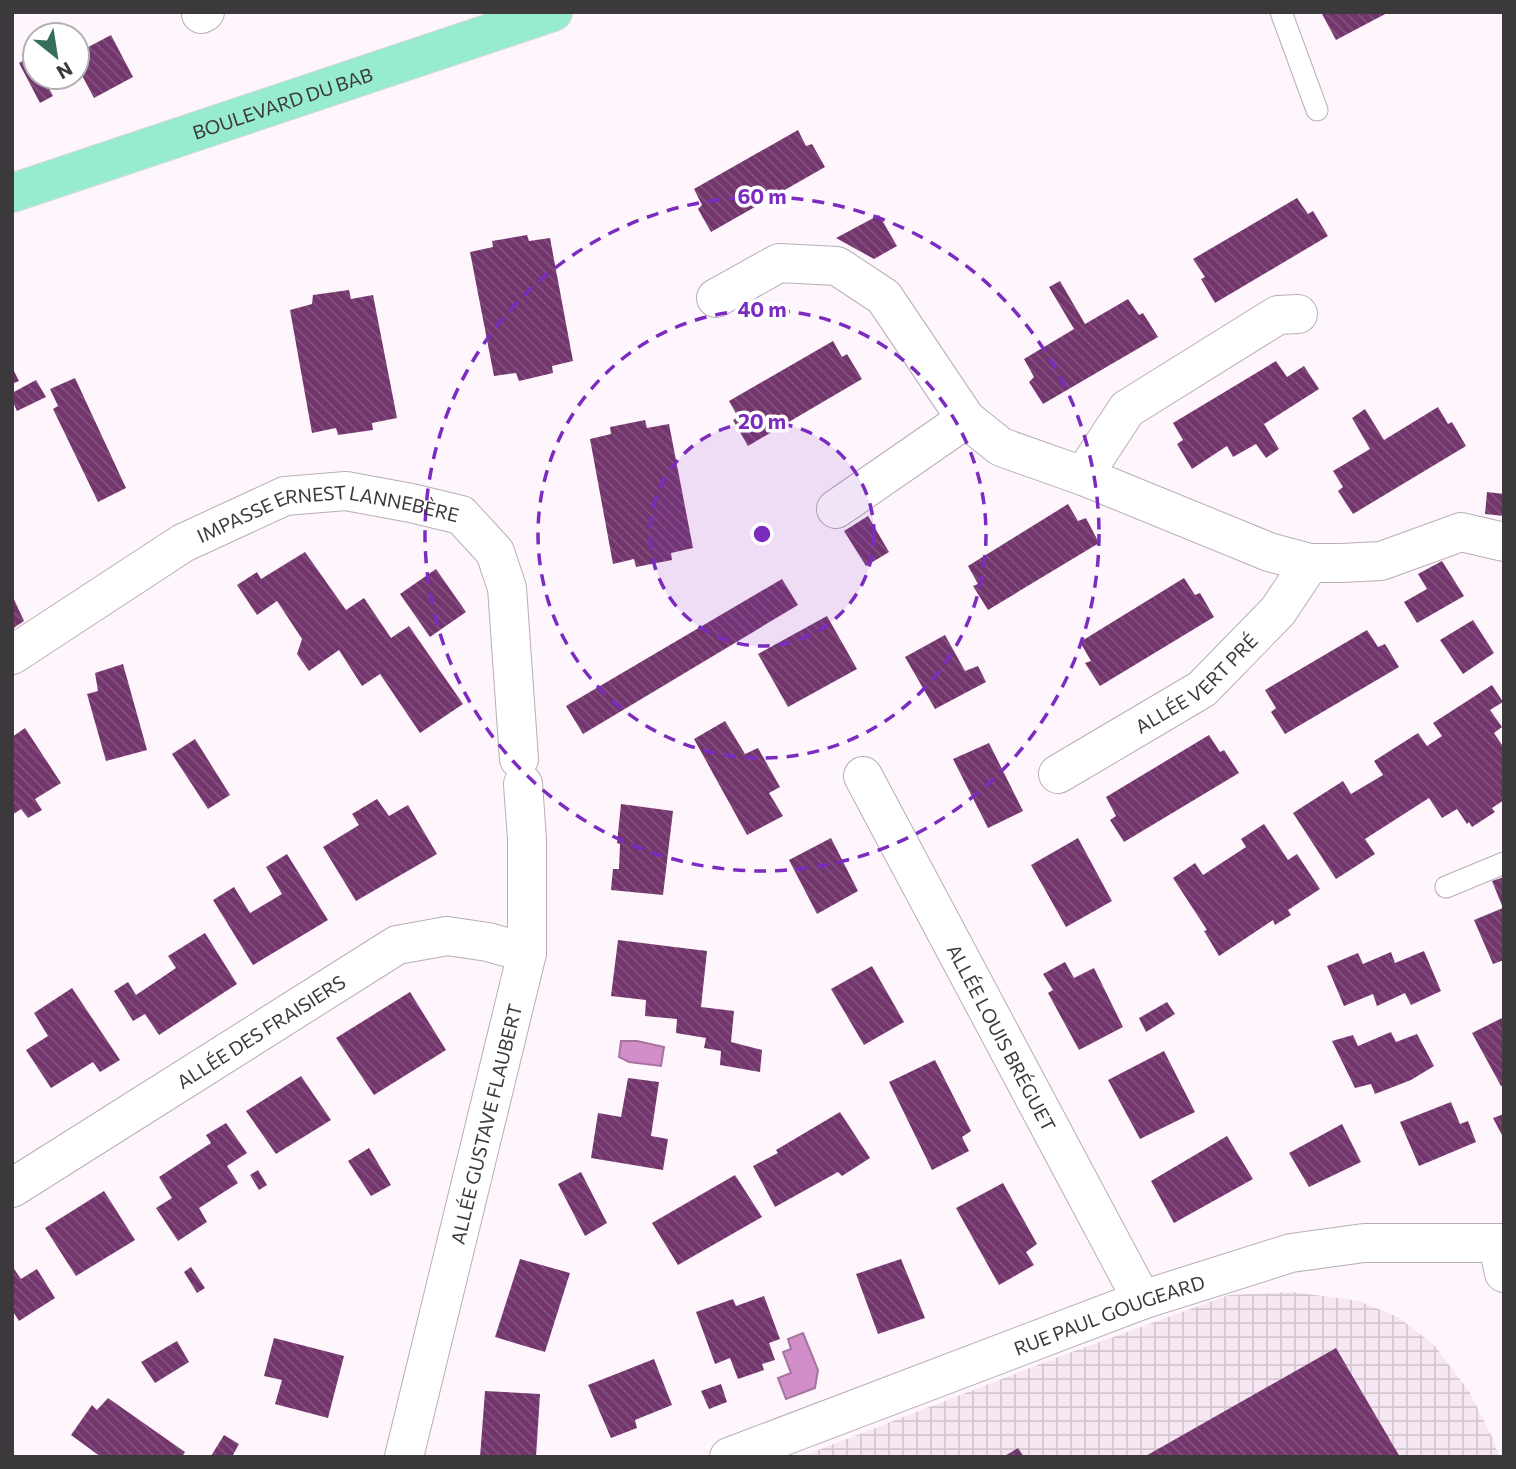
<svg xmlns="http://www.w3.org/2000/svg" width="1516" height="1469" viewBox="0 0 1516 1469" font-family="Commissioner,sans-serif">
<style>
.industrial{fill:url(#industrial-grid)}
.water{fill:#d28ec8;stroke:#a5749e;stroke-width:2}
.building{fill:url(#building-back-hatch)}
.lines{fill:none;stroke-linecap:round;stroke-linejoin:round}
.lane-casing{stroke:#b7afb5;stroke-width:23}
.street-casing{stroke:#b7afb5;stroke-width:40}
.secondary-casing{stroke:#b7afb5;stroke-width:40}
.primary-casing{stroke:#d8d7d8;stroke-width:40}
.lane{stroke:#fff;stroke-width:21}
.street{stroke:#fff;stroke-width:38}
.secondary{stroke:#fff;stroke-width:38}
.primary{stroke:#97ebcf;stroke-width:38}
.ring{fill:none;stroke:#7b2cbf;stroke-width:3.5;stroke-dasharray:12 9}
.labels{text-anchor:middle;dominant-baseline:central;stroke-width:7;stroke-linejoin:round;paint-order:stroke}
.street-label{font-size:19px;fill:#3c393c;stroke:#fff}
.centre{fill:#7b2cbf;stroke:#fff;stroke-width:3.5}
.ring-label{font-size:21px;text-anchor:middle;font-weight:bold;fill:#7b2cbf;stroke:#fff;stroke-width:7;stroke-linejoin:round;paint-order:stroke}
</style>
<defs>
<pattern id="industrial-grid" width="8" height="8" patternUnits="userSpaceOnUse" patternTransform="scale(1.75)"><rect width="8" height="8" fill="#f6e7f3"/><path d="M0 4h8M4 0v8" fill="none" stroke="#d4c7d1"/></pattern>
<pattern id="building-back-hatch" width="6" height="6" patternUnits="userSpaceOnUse" patternTransform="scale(1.75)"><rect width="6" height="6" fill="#73366c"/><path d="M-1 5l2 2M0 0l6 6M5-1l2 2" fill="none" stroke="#83527e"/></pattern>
</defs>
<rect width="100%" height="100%" fill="#fff6fd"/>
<polygon class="industrial" points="1293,1292 1359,1301 1398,1317 1434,1345 1469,1391 1493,1439 1499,1457 800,1457 1061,1356 1229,1295"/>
<g class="water">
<polygon points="621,1041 637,1041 664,1047 661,1066 629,1062 619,1057"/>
<polygon points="803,1333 818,1370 815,1388 786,1399 778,1378 791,1373 783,1352 791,1349 788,1339"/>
</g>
<g class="building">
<polygon points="1321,12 1389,12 1336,40"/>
<polygon points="111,35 133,77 94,98 77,66 77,53"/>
<polygon points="32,56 35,62 35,77 43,77 53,96 40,103 19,63"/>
<polygon points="798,130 806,146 812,144 825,167 711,232 698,209 702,205 694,189"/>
<polygon points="1297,198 1308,214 1313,211 1328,236 1215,303 1201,279 1205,277 1193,259"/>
<polygon points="879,215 897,246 874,259 836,238"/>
<polygon points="527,235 529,241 550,238 573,361 552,366 553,373 519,381 516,373 494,376 470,252 493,247 492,241"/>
<polygon points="1060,281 1085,324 1128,299 1139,315 1143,313 1158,337 1043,404 1029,382 1034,377 1024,359 1074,329 1049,287"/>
<polygon points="349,290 351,299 373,295 397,418 372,423 373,430 338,435 336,428 312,433 290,310 312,304 313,295"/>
<polygon points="833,341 842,357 847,354 862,379 748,446 733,420 738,417 729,401"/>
<polygon points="1276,361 1287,377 1304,366 1319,389 1264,424 1279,449 1266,458 1256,444 1233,457 1227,446 1192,469 1177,444 1183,440 1173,423"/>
<polygon points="12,367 19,381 12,384"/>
<polygon points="75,378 126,488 98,502 53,409 58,406 50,389"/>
<polygon points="36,380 46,397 17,411 12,400 12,393"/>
<polygon points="1438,407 1448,424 1452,422 1466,446 1353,514 1338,491 1343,487 1333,471 1370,449 1352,418 1365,409 1384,440"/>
<polygon points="645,420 647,428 669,424 693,548 671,553 672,560 636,567 634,559 613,564 590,439 611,434 610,427"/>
<polygon points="1487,492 1504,494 1504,516 1485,514"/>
<polygon points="1068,504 1078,521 1086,518 1099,543 988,610 973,586 978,584 968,566"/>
<polygon points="868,516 889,552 866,566 844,531"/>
<polygon points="305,552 346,610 364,598 391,638 409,626 463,704 420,733 380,674 362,686 339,650 309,671 297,654 302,639 277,601 257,615 237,585 257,572 261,579"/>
<polygon points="1442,561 1464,596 1417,623 1404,602 1427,589 1418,574"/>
<polygon points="436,569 466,612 430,637 400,594"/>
<polygon points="1184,578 1195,595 1200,593 1214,617 1100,686 1085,663 1091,661 1080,642"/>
<polygon points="782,579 798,605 583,734 566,706"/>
<polygon points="12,595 24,621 12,629"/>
<polygon points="827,616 857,669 788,707 758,654"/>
<polygon points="1473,620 1494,653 1463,674 1440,640"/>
<polygon points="1367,630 1378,647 1385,644 1399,667 1285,734 1271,712 1276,708 1265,690"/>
<polygon points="945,635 965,671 978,666 986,682 935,709 905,657"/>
<polygon points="123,664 147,750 106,761 87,694 98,691 95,673"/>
<polygon points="1492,685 1503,702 1490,710 1502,727 1494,733 1504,748 1504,800 1492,808 1495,812 1472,827 1469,822 1467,824 1457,809 1442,818 1429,798 1365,839 1375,854 1336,879 1293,813 1343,781 1351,794 1383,775 1374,761 1418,733 1427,746 1442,736 1433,723"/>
<polygon points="725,721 745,754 758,748 780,787 769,793 783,816 747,835 694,739"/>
<polygon points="25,728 61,783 35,799 42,810 28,818 21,809 12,815 12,737"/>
<polygon points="1209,735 1220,752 1224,750 1239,773 1124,842 1110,820 1116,816 1106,797"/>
<polygon points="195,739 230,795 208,809 172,754"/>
<polygon points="989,743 1023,811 988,828 953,759"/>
<polygon points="377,799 389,816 408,805 437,854 356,901 323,847 359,825 352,814"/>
<polygon points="621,804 673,811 663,895 611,890 613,869 619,869 620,844 617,843"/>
<polygon points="1264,824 1288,860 1297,854 1320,889 1288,910 1291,915 1275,925 1273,920 1219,956 1204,931 1207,930 1173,878 1195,863 1203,875 1246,847 1241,839"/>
<polygon points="831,838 858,891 817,914 789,860"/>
<polygon points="1078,838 1112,901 1066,927 1031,865"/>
<polygon points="287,854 328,920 253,965 213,900 234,887 250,913 282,894 266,867"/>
<polygon points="1504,877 1504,960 1493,964 1474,920 1503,908 1492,881"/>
<polygon points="205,933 237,984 159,1035 145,1014 133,1021 114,991 128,982 136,995 176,968 168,956"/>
<polygon points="618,940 707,951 701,1007 734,1011 731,1042 762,1050 760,1072 720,1065 721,1051 704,1048 706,1038 676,1033 677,1019 645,1016 646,1000 611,996"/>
<polygon points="1424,951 1441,991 1411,1005 1405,993 1377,1006 1373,994 1344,1006 1327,966 1358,953 1363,964 1391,952 1395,963"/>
<polygon points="1065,962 1074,978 1094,968 1123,1027 1079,1050 1048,993 1053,990 1043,974"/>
<polygon points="872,966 904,1022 864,1045 831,989"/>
<polygon points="72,988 120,1060 100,1072 93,1062 51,1088 26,1050 48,1036 34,1013"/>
<polygon points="410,992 446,1050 374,1095 336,1038"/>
<polygon points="1167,1002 1175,1014 1146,1032 1139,1018"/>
<polygon points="1504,1017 1504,1086 1501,1086 1472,1033"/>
<polygon points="1391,1032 1396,1042 1417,1034 1434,1066 1411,1080 1375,1094 1371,1084 1355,1088 1332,1041 1353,1035 1358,1046"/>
<polygon points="1164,1051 1195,1112 1140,1139 1108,1080"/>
<polygon points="935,1060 971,1131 962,1137 969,1151 932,1170 889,1082"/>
<polygon points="301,1076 331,1120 276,1154 246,1111"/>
<polygon points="628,1078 659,1082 651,1136 668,1139 663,1170 591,1158 598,1113 621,1117"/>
<polygon points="1451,1102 1460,1124 1468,1121 1476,1142 1419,1166 1400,1122"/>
<polygon points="840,1112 870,1158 842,1176 838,1172 775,1207 753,1166 778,1153 776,1150"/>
<polygon points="1504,1114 1504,1139 1493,1118"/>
<polygon points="226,1123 247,1153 227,1166 238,1183 199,1208 207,1222 178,1241 156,1208 172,1198 159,1177 211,1143 206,1135"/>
<polygon points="1342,1124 1361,1162 1309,1187 1289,1153"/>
<polygon points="1227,1136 1253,1179 1174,1223 1151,1181"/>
<polygon points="369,1148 391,1185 371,1196 348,1161"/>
<polygon points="258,1170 267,1185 259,1190 250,1175"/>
<polygon points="581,1172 607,1223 585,1236 558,1184"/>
<polygon points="735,1175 762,1217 678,1265 652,1223"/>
<polygon points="1003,1183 1037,1244 1026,1252 1034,1265 999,1285 956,1208"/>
<polygon points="104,1191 135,1240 76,1276 45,1228"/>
<polygon points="520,1259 570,1273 545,1352 495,1337"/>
<polygon points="901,1259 925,1318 878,1334 856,1274"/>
<polygon points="12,1266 21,1279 37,1269 55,1298 19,1321 12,1310"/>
<polygon points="191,1267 205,1288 197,1293 184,1272"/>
<polygon points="764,1296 780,1339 769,1343 775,1360 762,1364 764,1370 738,1379 730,1358 715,1364 696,1312 733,1299 736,1306"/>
<polygon points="274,1338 344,1356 328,1418 275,1404 282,1380 264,1376"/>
<polygon points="177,1341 189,1362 155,1383 141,1362"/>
<polygon points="1336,1348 1400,1457 1144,1457"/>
<polygon points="654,1359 672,1405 635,1420 637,1428 611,1438 588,1385"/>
<polygon points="721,1384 727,1402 709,1409 701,1391"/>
<polygon points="485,1391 540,1394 536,1457 480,1457"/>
<polygon points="108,1398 185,1452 182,1457 101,1457 71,1435 92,1405 97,1410"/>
<polygon points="224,1435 239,1444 232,1457 211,1456"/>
<polygon points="1018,1448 1024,1457 1003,1457"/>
</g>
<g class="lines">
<defs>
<g id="lane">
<polyline points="1281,12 1317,110"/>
<polyline points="1446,887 1504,863"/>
</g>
<g id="street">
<polyline points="201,14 205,12"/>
<polyline points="716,298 779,263 837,266 884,297 966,419 1001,447 1083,476 1269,552 1310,563 1341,563 1381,561 1461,532 1504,542"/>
<polyline points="1083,476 1127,409 1278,315 1298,314"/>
<polyline points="836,509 966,419"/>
<path id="s1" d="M12,655L183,543L285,496L346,491L411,503L461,515L495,552L507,588L519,759"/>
<path id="s2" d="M1058,774L1202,689L1278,611L1310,563"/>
<path id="s3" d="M863,776L1142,1300"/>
<path id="s4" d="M12,1188L397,945L447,936L488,942L527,953"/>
<path id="s5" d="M404,1457L527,953V839L523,784"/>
<path id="s6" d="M729,1457L1142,1300L1291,1253L1364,1243H1504"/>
</g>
<polyline id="secondary" points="1504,1245 1501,1259 1504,1273"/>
<g id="primary">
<path id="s7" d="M12,193L553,12"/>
</g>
</defs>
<use href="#lane" class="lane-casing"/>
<use href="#street" class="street-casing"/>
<use href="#secondary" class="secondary-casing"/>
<use href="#primary" class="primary-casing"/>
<use href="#lane" class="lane"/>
<use href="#street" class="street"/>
<use href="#secondary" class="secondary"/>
<use href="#primary" class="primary"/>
</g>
<circle cx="762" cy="534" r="112" fill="#7b2cbf" fill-opacity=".12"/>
<g class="ring">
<circle cx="762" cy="534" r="112"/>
<circle cx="762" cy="534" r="224"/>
<circle cx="762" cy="534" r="337"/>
</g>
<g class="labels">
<g class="street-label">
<text stroke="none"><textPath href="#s7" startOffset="285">BOULEVARD DU BAB</textPath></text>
<text stroke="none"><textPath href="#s1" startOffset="357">IMPASSE ERNEST LANNEBÈRE</textPath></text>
<text stroke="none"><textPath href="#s2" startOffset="166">ALLÉE VERT PRÉ</textPath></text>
<text stroke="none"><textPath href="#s4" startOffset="294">ALLÉE DES FRAISIERS</textPath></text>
<text stroke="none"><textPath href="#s3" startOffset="296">ALLÉE LOUIS BRÉGUET</textPath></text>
<text stroke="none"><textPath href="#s5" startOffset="343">ALLÉE GUSTAVE FLAUBERT</textPath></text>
<text stroke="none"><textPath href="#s6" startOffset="406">RUE PAUL GOUGEARD</textPath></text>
</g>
</g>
<circle cx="762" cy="534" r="10" class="centre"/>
<g class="ring-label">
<text x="762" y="204">60 m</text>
<text x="762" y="317">40 m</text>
<text x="762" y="429">20 m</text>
</g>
<rect width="1516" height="1469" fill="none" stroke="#3c393c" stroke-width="28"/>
<g transform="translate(56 56) rotate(150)"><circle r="33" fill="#ffffff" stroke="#b1b0b1" stroke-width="2"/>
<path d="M0-5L12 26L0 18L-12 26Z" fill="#346f5a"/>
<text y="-10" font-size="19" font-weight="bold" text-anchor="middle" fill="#3c393c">N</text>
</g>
</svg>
